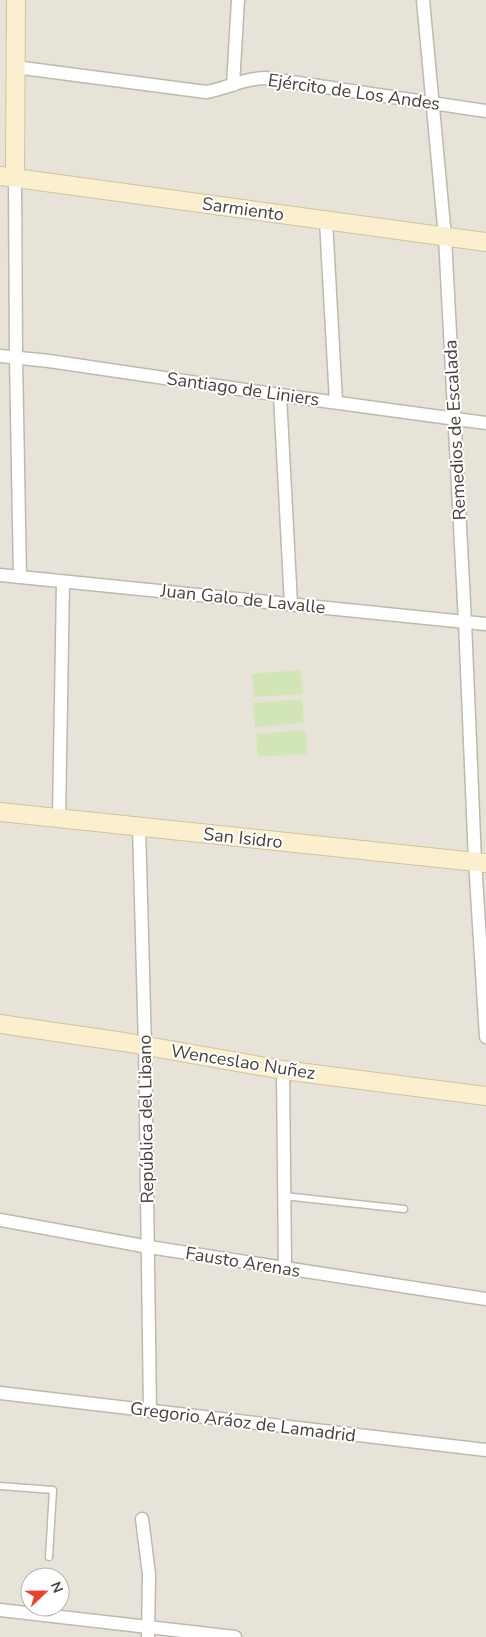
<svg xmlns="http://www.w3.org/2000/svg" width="486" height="1637" viewBox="0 0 486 1637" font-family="'Nunito Sans',sans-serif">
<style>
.residential{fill:#e8e3d9;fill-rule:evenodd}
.green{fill:#d1e5b7}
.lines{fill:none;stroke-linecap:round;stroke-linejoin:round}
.lane-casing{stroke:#bfb8ae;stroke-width:9}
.street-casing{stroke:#bfb8ae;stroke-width:15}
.secondary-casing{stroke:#d0c29d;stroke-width:20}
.lane{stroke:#fff;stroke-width:6}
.street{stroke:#fff;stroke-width:12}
.secondary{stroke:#fbefce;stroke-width:18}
.labels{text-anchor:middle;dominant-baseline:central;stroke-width:4;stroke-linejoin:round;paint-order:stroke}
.street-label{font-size:18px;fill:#484239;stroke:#fff}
</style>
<rect width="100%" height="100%" fill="#f4f1eb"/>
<path class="residential" d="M0,0H486V1637H0ZM30,1577H60V1607H30Z"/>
<g class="green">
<polygon points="301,670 303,694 254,697 252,674"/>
<polygon points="302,699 304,723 255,727 253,703"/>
<polygon points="306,730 307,754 258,757 256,734"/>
</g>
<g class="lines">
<defs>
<g id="lane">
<polyline points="284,1196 404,1209"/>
<polyline points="0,1486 53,1490 49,1557"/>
</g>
<g id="street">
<polyline points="423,0 445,237 465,622 475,861 486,1037"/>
<path d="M15,67L206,92C226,89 244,78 265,78L486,111"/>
<polyline points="233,85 238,0"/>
<polyline points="15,178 16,357 20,577"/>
<polyline points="326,221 336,402"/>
<polyline points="0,356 49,361 280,395 486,423"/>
<polyline points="280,395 291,604"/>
<polyline points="0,575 486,624"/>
<polyline points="59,818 63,582"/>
<polyline points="139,827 145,1046 150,1411"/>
<polyline points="283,1070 285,1268"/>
<polyline points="0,1220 149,1247 486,1299"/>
<polyline points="0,1393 486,1450"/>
<polyline points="142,1519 149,1574 148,1637"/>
<polyline points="0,1610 235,1637"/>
</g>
<g id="secondary">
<polyline points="0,176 486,242"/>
<polyline points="15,178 16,0"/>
<polyline points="0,812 486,863"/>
<polyline points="0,1024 124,1042 283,1070 486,1096"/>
</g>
</defs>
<use href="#lane" class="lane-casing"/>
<use href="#street" class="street-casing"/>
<use href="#secondary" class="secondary-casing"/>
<use href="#lane" class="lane"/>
<use href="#street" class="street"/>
<use href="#secondary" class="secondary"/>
</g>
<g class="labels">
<g class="street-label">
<text transform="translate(354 92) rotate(8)">Ejército de Los Andes</text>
<text transform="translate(243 209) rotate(8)">Sarmiento</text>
<text transform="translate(243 389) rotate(8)">Santiago de Liniers</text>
<text transform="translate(455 430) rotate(-93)">Remedios de Escalada</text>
<text transform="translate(243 599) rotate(6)">Juan Galo de Lavalle</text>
<text transform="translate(243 838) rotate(6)">San Isidro</text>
<text transform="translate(243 1062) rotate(9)">Wenceslao Nuñez</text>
<text transform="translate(146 1119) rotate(-91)">República del Libano</text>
<text transform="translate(243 1262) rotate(9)">Fausto Arenas</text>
<text transform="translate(243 1422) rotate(7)">Gregorio Aráoz de Lamadrid</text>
</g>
</g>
<g transform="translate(45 1592) rotate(68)"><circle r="24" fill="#ffffff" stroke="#b6b3b0"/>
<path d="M0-4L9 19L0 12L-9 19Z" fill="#eb432b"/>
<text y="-8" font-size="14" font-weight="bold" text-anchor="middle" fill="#484239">N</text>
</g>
</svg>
